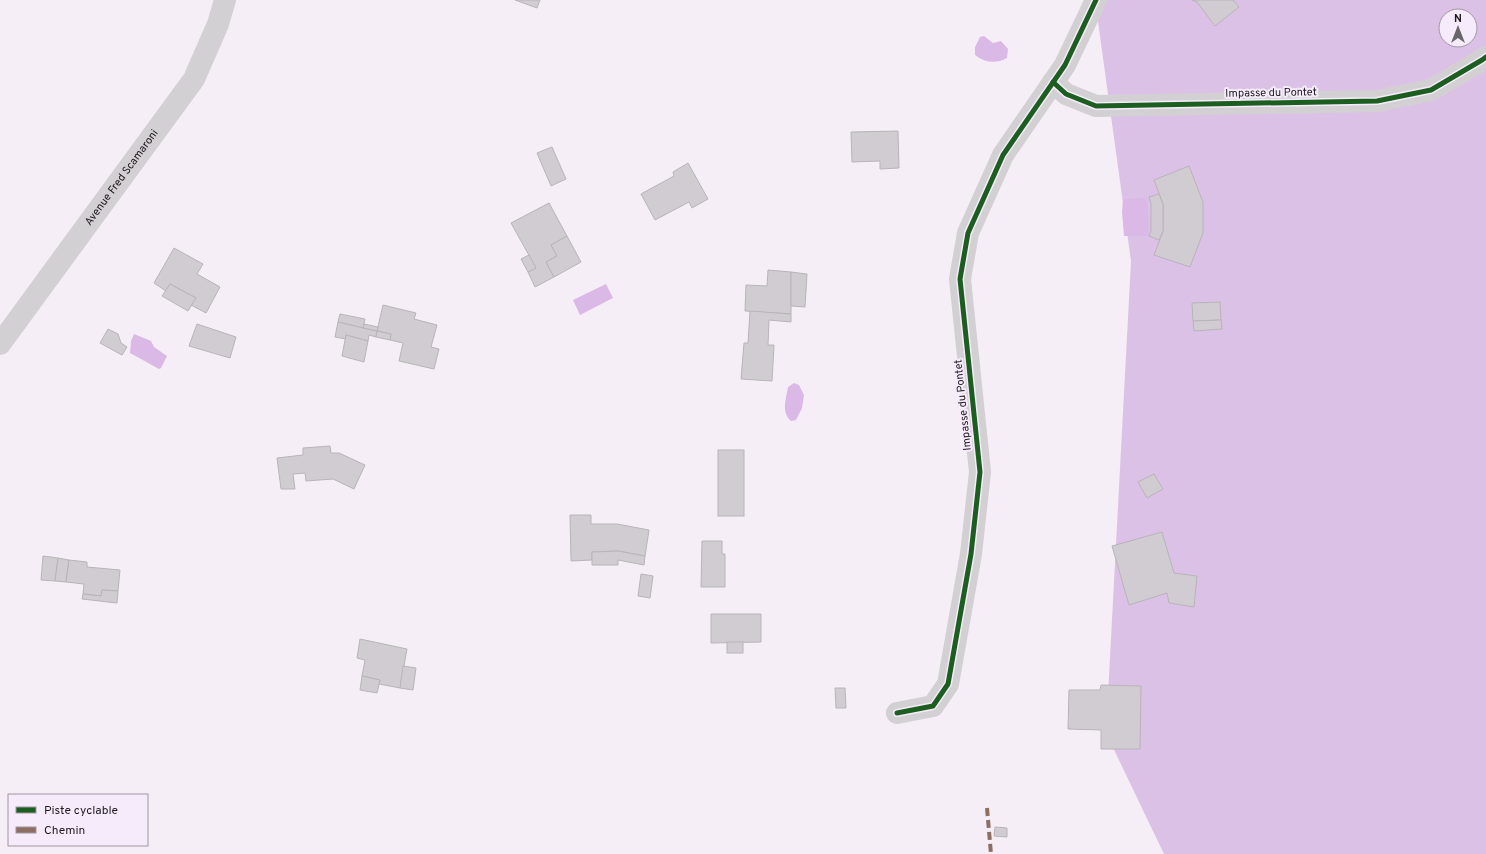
<svg xmlns="http://www.w3.org/2000/svg" width="1486" height="854" viewBox="0 0 1486 854" font-family="Overpass,sans-serif">
<style>
.forest{fill:#dcc1e7;fill-rule:evenodd}
.water{fill:#dab9e7}
.building{fill:#d1ccd2;stroke:#b8b4ba}
.lines{fill:none;stroke-linecap:round;stroke-linejoin:round}
.minor{stroke:#d3d0d3;stroke-width:22}
.secondary{stroke:#d3d0d3;stroke-width:22}
.quiet{stroke:#8d6e63;stroke-width:4;stroke-dasharray:8 4;stroke-linecap:butt}
.cycleway-casing{stroke:#f6ebfa;stroke-width:8}
.cycleway{stroke:#1b5e20;stroke-width:5}
.labels{text-anchor:middle;dominant-baseline:central;stroke-width:4;stroke-linejoin:round;paint-order:stroke}
.street-label{font-size:11px;fill:#1e1a1f;stroke:#f6ebfa}
</style>
<rect width="100%" height="100%" fill="#f5eef6"/>
<path class="forest" d="M1095,0H1486V854H1164L1106,733L1131,261ZM1446,16H1470V40H1446Z"/>
<g class="water">
<path d="M984,36L993,43L1001,41L1008,49L1007,58C996,64 985,63 975,55V47L980,37Z"/>
<polygon points="1147,198 1149,228 1148,236 1124,236 1122,212 1123,199"/>
<polygon points="606,284 613,298 580,315 573,300"/>
<polygon points="134,334 151,341 154,347 167,356 161,368 159,369 130,353 131,341"/>
<path d="M794,383L799,385L804,395L802,408L796,420L791,421C781,412 786,399 788,387Z"/>
</g>
<g class="building">
<polygon points="515,0 540,0 537,8"/>
<polygon points="1192,0 1233,0 1239,7 1215,26 1197,2"/>
<polygon points="898,131 899,168 880,169 880,161 852,162 851,132"/>
<polygon points="552,147 566,179 551,186 537,153"/>
<polygon points="688,163 708,199 692,208 689,202 655,220 641,194 674,176 673,172"/>
<polygon points="1189,166 1203,202 1203,233 1190,267 1154,255 1163,231 1163,204 1154,180"/>
<polygon points="1159,194 1163,204 1163,231 1159,240 1149,236 1151,231 1151,204 1149,197"/>
<polygon points="549,203 567,236 551,245 557,256 546,262 554,277 535,287 528,272 536,268 511,223"/>
<polygon points="567,236 581,262 554,277 546,262 557,256 551,245"/>
<polygon points="174,248 203,264 197,274 220,287 206,313 191,305 196,298 170,284 166,291 154,283"/>
<polygon points="529,255 536,268 528,272 521,259"/>
<polygon points="768,270 791,272 791,314 745,311 746,285 767,286"/>
<polygon points="791,272 807,274 805,307 791,306"/>
<polygon points="170,284 196,298 188,311 162,296"/>
<polygon points="1220,302 1221,320 1193,321 1192,303"/>
<polygon points="383,305 416,313 414,319 437,325 431,347 439,349 434,369 399,361 403,343 390,340 391,334 377,331"/>
<polygon points="750,311 791,314 791,322 769,320 768,345 774,345 772,381 741,379 744,343 748,343"/>
<polygon points="340,314 365,319 363,328 338,322"/>
<polygon points="1221,320 1222,329 1194,331 1193,321"/>
<polygon points="338,322 377,331 376,337 369,335 368,341 346,335 346,339 335,337"/>
<polygon points="197,324 236,337 230,358 189,346"/>
<polygon points="364,324 378,327 377,331 363,328"/>
<polygon points="108,329 118,334 121,343 127,347 122,355 100,343"/>
<polygon points="377,331 391,334 390,340 376,337"/>
<polygon points="346,335 368,341 364,362 342,356"/>
<polygon points="330,446 331,453 339,453 365,465 354,489 333,479 306,481 305,473 293,474 295,489 281,489 277,458 303,455 303,448"/>
<rect x="718" y="450" width="26" height="66"/>
<polygon points="1154,474 1163,489 1147,498 1138,482"/>
<polygon points="570,515 591,515 591,524 617,524 649,530 645,556 618,551 592,552 592,560 571,561"/>
<polygon points="1162,532 1174,573 1197,576 1194,607 1169,603 1167,593 1129,605 1112,546"/>
<polygon points="702,541 722,541 722,554 725,554 725,587 701,587"/>
<polygon points="618,551 645,556 644,565 618,560 618,565 592,565 592,552"/>
<polygon points="43,556 58,558 55,581 41,580"/>
<polygon points="58,558 69,560 66,582 55,581"/>
<polygon points="69,560 87,562 87,567 120,570 118,591 102,590 101,596 83,594 84,584 66,582"/>
<polygon points="641,574 653,576 650,598 638,596"/>
<polygon points="102,590 118,591 117,603 82,599 83,594 101,596"/>
<polygon points="711,614 761,614 761,642 711,643"/>
<polygon points="360,639 407,649 400,688 379,684 380,680 362,676 365,660 357,658"/>
<rect x="727" y="642" width="16" height="11"/>
<polygon points="403,666 416,668 413,690 400,688"/>
<polygon points="362,676 380,680 377,693 360,690"/>
<polygon points="1101,685 1141,686 1140,749 1101,749 1101,730 1068,729 1069,690 1100,690"/>
<polygon points="835,688 845,688 846,708 836,708"/>
<polygon points="995,827 1007,828 1007,837 994,836"/>
</g>
<g class="lines">
<g class="minor">
<polyline points="1053,82 1066,94 1096,106 1377,101 1431,90 1482,60 1486,57"/>
<polyline points="897,713 933,706 948,684 971,554 980,472 960,279 968,233 1003,155 1065,65 1096,0"/>
</g>
<path class="secondary" id="s1" d="M0,344L194,79L218,24L225,0"/>
<polyline class="quiet" points="987,808 991,854"/>
<defs>
<g id="cycleway">
<polyline points="1053,82 1066,94 1096,106 1377,101 1431,90 1482,60 1486,57"/>
<polyline points="897,713 933,706 948,684 971,554 980,472 960,279 968,233 1003,155 1065,65 1096,0"/>
</g>
</defs>
<use href="#cycleway" class="cycleway-casing"/>
<use href="#cycleway" class="cycleway"/>
</g>
<g class="labels">
<g class="street-label">
<text transform="translate(1271 93) rotate(-1)">Impasse du Pontet</text>
<text stroke="none"><textPath href="#s1" startOffset="206">Avenue Fred Scamaroni</textPath></text>
<text transform="translate(963 405) rotate(-96)">Impasse du Pontet</text>
</g>
</g>
<rect x="8" y="794" width="140" height="52" fill="#f6ebfa" stroke="#a097a2"/>
<rect x="16" y="807" width="20" height="6" fill="#1b5e20" stroke="#a097a2"/>
<text x="44" y="814" font-size="12" fill="#1e1a1f">Piste cyclable</text>
<rect x="16" y="827" width="20" height="6" fill="#8d6e63" stroke="#a097a2"/>
<text x="44" y="834" font-size="12" fill="#1e1a1f">Chemin</text>
<g transform="translate(1458 28)"><circle r="19" fill="#f6ebfa" stroke="#a097a2"/>
<path d="M0-3L7 15L0 10L-7 15Z" fill="#69646a"/>
<text y="-6" font-size="11" font-weight="bold" text-anchor="middle" fill="#1e1a1f">N</text>
</g>
</svg>
